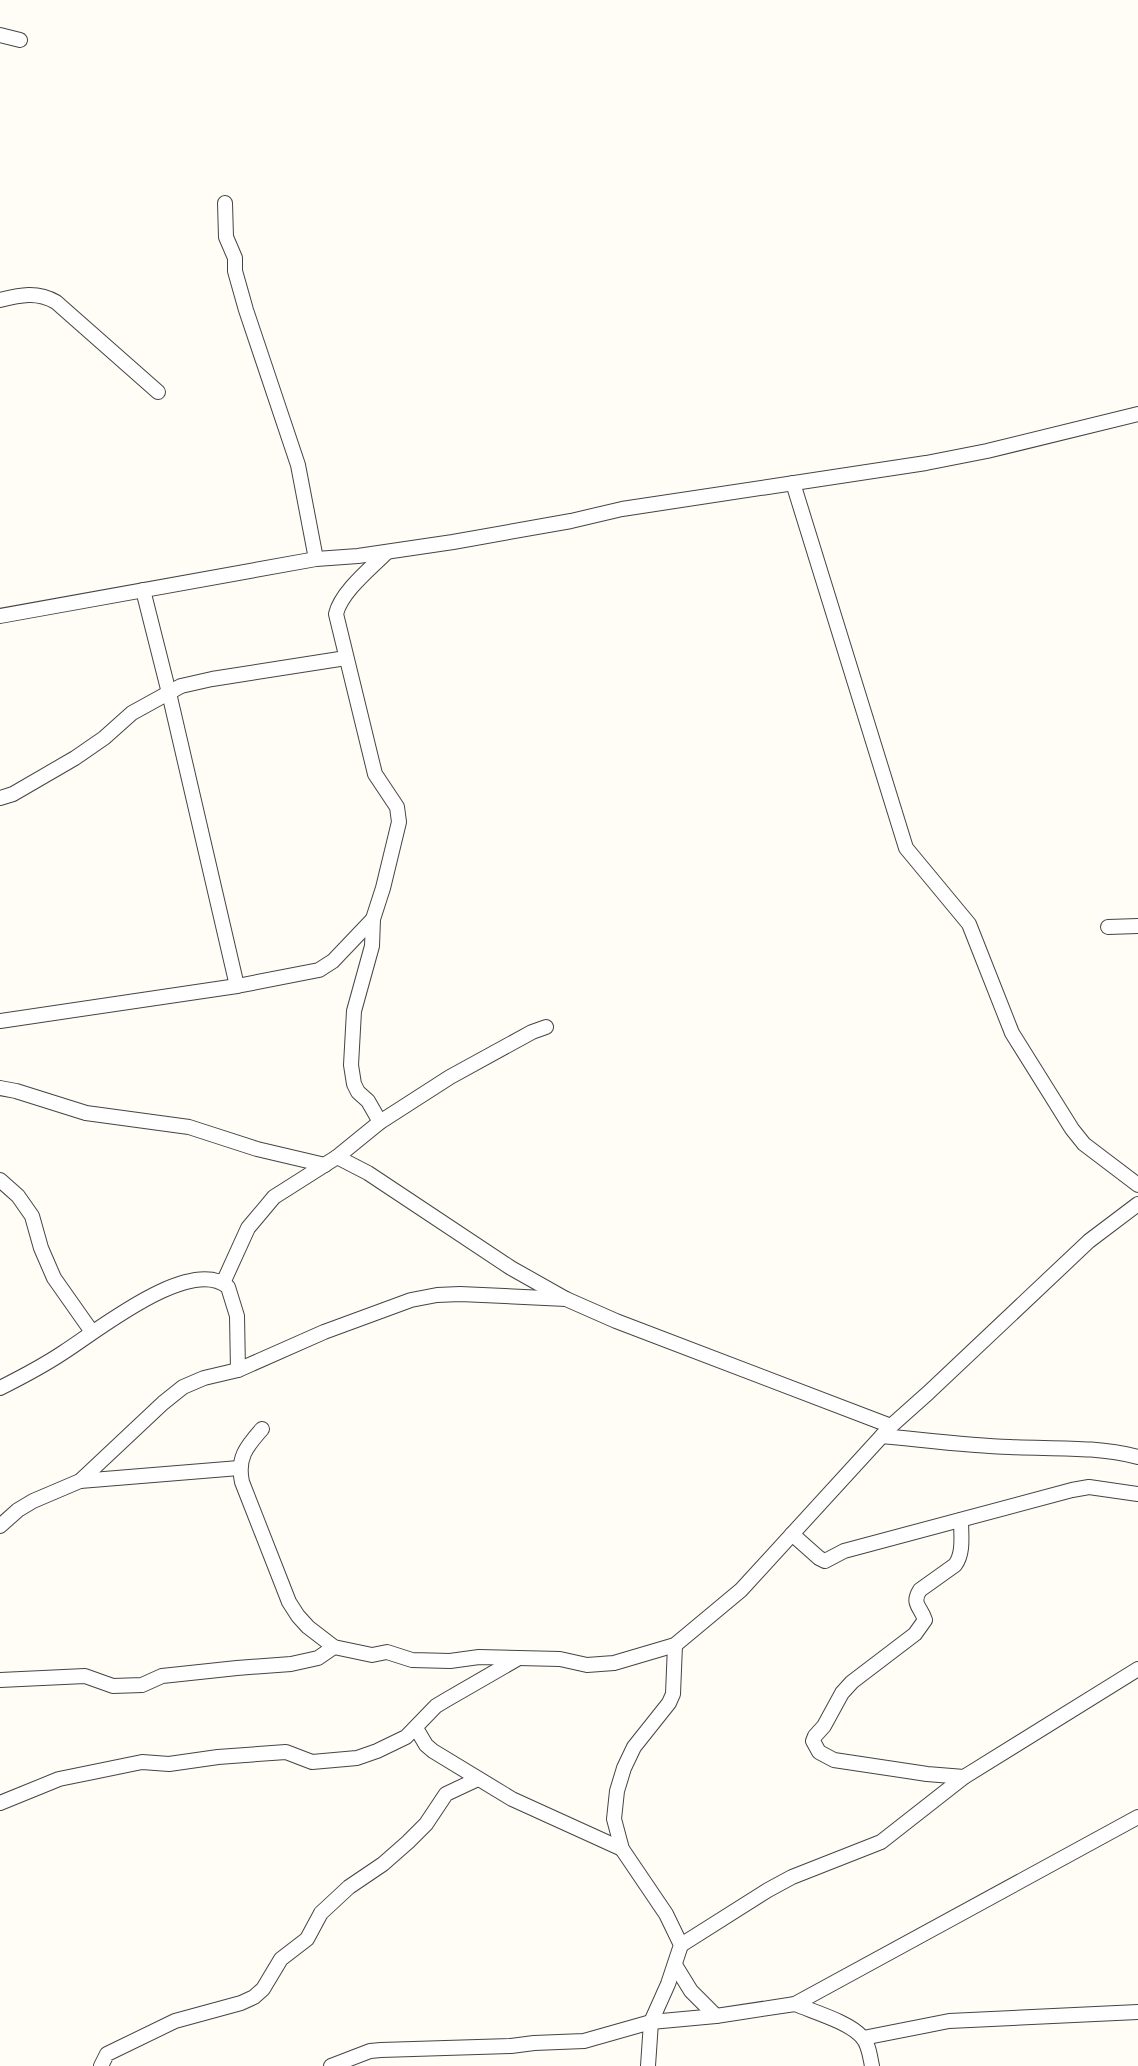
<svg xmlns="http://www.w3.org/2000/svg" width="1138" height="2066" viewBox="0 0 1138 2066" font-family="Lora,serif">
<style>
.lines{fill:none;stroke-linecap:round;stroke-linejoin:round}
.minor-casing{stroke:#444;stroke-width:16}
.minor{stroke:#fff;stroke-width:14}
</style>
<rect width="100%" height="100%" fill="#fffdf5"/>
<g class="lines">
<defs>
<g id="minor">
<polyline points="0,35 20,40"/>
<polyline points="225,203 226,237 235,258 235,271 246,310 298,465 316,559"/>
<path d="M0,300C20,295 37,291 56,302L158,392"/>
<polyline points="793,483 906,848 969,924 1012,1033 1072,1129 1084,1144 1138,1185"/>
<polyline points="143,590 169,693 237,986"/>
<polyline points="0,616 316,559 358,556 453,542 571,521 622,509 926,463 987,451 1138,414"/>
<polyline points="0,798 13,794 75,758 104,738 132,713 181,686 212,679 346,658"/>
<polyline points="1108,927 1138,926"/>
<polyline points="0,1021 237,986 319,970 333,961 373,919"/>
<polyline points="0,1088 16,1091 86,1113 189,1127 257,1149 325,1165"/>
<path d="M380,1122L368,1101L358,1092L354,1084L351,1065L354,1011L372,946L373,919L383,888L399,822L397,807L375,774L336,614C341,592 371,568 387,552"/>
<polyline points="337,1157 368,1173 511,1268 566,1299 616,1321 891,1426"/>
<polyline points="0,1180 18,1196 32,1216 41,1248 54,1278 92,1332"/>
<polyline points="223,1283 248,1228 274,1197 337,1157 380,1122 450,1077 532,1032 546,1027"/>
<path d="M0,1388C22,1377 43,1366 64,1352C97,1331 191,1255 228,1287L237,1316L238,1370"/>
<path d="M262,1429C246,1447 237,1458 242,1482L289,1602L298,1616L308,1627L334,1647L372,1655L387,1652L412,1660L450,1661L479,1657L560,1659L587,1665L614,1663L675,1645L741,1590L891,1426L928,1393L1089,1241L1138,1204"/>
<path d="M882,1436C925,1440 968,1446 1010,1447C1053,1449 1096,1446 1138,1457"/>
<polyline points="80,1481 239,1468"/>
<path d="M961,1520C961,1535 964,1553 955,1565L920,1590C911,1604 921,1607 925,1620L915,1634L852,1682L842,1693L824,1726L815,1736L813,1741L819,1752L834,1760L927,1774L964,1777"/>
<polyline points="0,1526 18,1510 33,1501 80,1481 163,1403 183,1387 204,1378 238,1370 324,1332 411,1300 437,1295 460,1294 566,1299"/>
<polyline points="792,1534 819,1558 825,1561 844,1551 1072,1490 1089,1487 1138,1494"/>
<polyline points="0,1680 85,1676 113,1686 142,1685 162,1676 237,1668 291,1664 318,1658 334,1647"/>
<polyline points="416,1728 426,1745 433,1751 512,1799 622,1849"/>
<polyline points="0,1803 59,1779 142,1762 169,1764 218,1757 286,1752 312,1762 357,1758 377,1751 406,1737 436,1706 446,1700 517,1659"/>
<polyline points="681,1945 768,1890 792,1877 881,1842 964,1777 1138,1669"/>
<polyline points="675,1965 691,1991 716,2016"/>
<path d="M795,2004C814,2012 849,2022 862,2037C869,2044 870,2057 872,2066"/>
<polyline points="863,2038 949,2021 1138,2012"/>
<polyline points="101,2066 107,2054 175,2021 241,2003 254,1997 263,1989 281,1959 307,1939 321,1913 349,1887 383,1864 408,1842 426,1824 446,1794 478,1779"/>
<polyline points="331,2066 370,2051 381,2050 511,2046 534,2043 584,2041 651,2022 716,2016 795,2004 1138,1817"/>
<polyline points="648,2066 651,2022 668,1984 681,1945 666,1914 622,1849 614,1819 617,1791 624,1768 634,1747 669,1703 673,1694 675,1645"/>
</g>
</defs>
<use href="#minor" class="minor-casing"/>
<use href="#minor" class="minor"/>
</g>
</svg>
